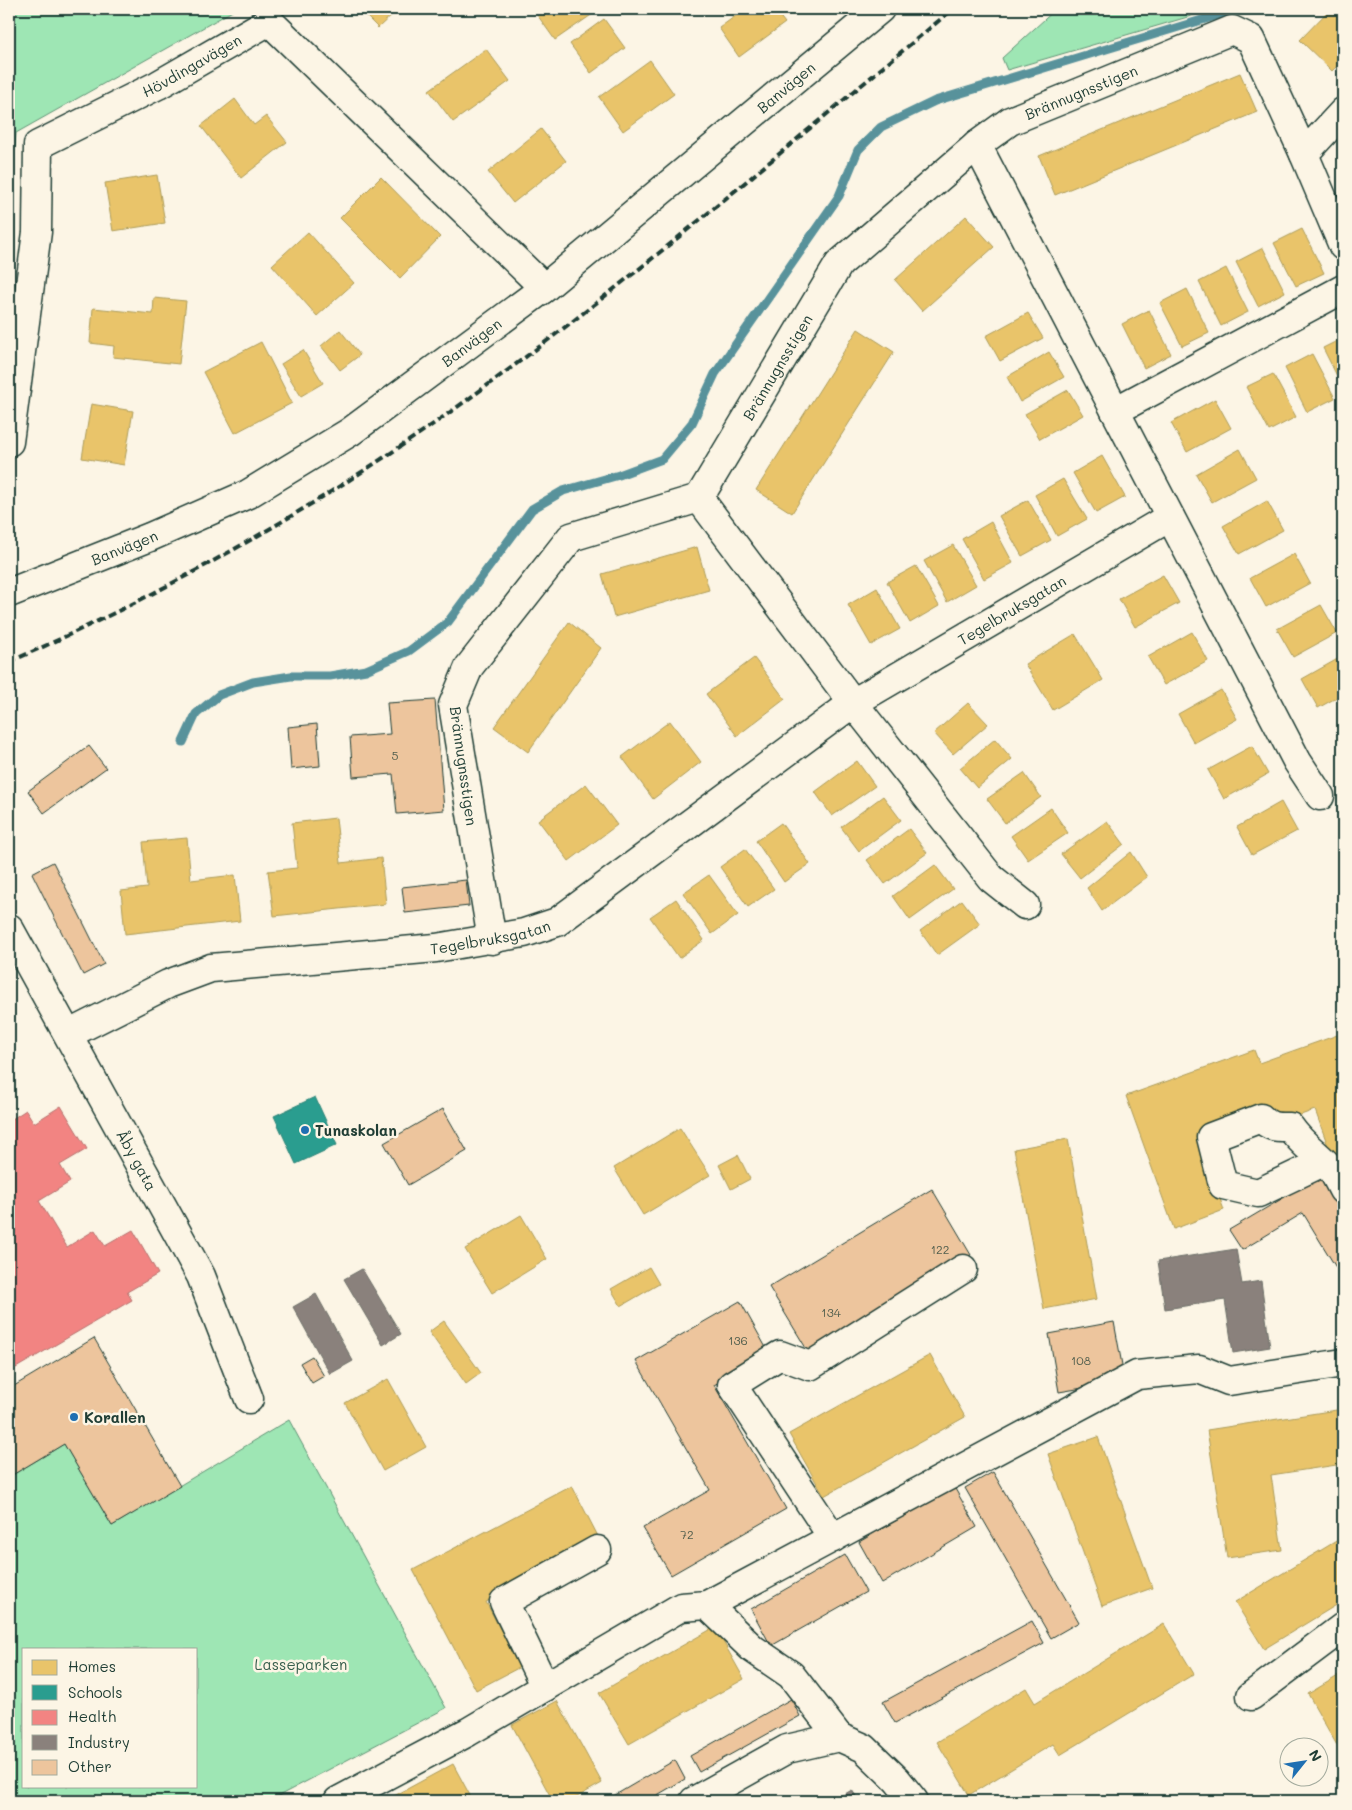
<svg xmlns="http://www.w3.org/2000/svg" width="1352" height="1810" viewBox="0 0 1352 1810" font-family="Mali,sans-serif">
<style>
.green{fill:#9ee6b4;stroke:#5e9274;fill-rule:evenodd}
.homes{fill:#e9c46a;stroke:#ac9c5a}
.schools{fill:#2a9d8f;stroke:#278074}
.health{fill:#f28482;stroke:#b36f6b}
.industry{fill:#8a817c;stroke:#6a6d66}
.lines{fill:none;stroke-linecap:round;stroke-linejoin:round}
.stream{stroke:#59929b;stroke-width:9}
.building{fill:#edc59d;stroke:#1f3d34}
.minor-casing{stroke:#1f3d34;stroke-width:31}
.minor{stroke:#fcf5e5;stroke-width:28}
.rail{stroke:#1f3d34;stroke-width:4;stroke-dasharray:8 4;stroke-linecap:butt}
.poi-dot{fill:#1f6fb2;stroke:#fcf5e5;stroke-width:2}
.labels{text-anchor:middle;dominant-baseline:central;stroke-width:5;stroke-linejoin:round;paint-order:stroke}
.number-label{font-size:12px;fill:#525f4e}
.street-label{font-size:15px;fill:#1f3d34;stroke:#fcf5e5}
.poi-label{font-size:15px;font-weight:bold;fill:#1f3d34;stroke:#fcf5e5;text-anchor:start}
.park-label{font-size:15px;fill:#385f4e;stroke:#fcf5e5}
</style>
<rect width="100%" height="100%" fill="#fcf5e5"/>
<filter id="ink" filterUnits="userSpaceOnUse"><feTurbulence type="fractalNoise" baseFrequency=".02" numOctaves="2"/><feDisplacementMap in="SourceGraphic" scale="10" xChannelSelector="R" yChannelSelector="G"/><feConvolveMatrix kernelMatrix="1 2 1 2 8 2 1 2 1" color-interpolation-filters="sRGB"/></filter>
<g filter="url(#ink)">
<g class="green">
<polygon points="9,9 236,9 16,133 9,221"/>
<polygon points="1056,9 1215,9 1007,70 1002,58"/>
<path d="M289,1420L446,1708L269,1801H9V1477L64,1444L112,1526ZM24,1649H196V1786H24Z"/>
</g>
<g class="homes">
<polygon points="359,9 398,9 378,28"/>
<polygon points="533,9 600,9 555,40"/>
<polygon points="745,9 774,9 785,23 739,57 719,28"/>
<polygon points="1330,9 1343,9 1343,60 1332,71 1300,40"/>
<polygon points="604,19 625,48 591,73 570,44"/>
<polygon points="486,49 510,81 453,122 429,90"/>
<polygon points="650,60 674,94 623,131 599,97"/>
<polygon points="1240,73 1257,112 1055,195 1039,156"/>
<polygon points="235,99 254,125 266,116 287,142 241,178 201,126"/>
<polygon points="541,129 566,161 513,203 488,172"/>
<polygon points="157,175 165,223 113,231 105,183"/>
<polygon points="381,177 440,237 400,278 340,218"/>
<polygon points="966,216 994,247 922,311 895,280"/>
<polygon points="1302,229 1324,273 1296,286 1274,243"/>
<polygon points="308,232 354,283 317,316 272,265"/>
<polygon points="1263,248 1285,292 1258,306 1236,262"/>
<polygon points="1226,268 1248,312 1221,326 1199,282"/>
<polygon points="1187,289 1209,333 1182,346 1160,303"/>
<polygon points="154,298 186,301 179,364 113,357 114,346 90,343 93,308 153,314"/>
<polygon points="1149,310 1171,354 1144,368 1122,324"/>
<polygon points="1028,313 1043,338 1000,361 986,336"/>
<polygon points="858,329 894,352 792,513 756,490"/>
<polygon points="340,330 360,355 340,370 321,346"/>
<polygon points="1343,338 1343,388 1323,348"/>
<polygon points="261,342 292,403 235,433 203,372"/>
<polygon points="303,350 323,383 301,396 281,364"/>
<polygon points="1049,352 1064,377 1020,402 1007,377"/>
<polygon points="1312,354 1335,398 1307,412 1285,368"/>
<polygon points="1273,374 1296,417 1269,431 1246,387"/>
<polygon points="1068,390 1083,415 1040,439 1025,414"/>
<polygon points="1215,399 1231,428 1187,452 1171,423"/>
<polygon points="91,404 133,411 124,465 82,458"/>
<polygon points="1240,449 1256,478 1212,502 1196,474"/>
<polygon points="1102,456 1125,497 1096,513 1073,473"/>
<polygon points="1063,479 1087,519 1057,536 1035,495"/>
<polygon points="1028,500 1051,540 1022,556 999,516"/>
<polygon points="1267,501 1283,530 1239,554 1223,526"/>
<polygon points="991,522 1013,563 984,579 962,539"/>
<polygon points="953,545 976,585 947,602 924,561"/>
<polygon points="697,547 709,590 614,617 602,574"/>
<polygon points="1294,554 1310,583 1266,607 1250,578"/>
<polygon points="916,566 939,606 910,623 887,582"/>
<polygon points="1163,575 1179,603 1135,627 1119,599"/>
<polygon points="877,588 900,629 871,645 848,605"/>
<polygon points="1321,605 1337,633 1293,657 1277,629"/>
<polygon points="569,622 601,648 528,752 494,727"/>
<polygon points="1192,632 1208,661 1164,685 1148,657"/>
<polygon points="1075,634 1103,680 1053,710 1025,664"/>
<polygon points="1343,656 1343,694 1318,708 1302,679"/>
<polygon points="754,658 785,699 737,736 706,694"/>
<polygon points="1221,690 1237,719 1194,743 1178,714"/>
<polygon points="968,703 988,724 953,754 934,733"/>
<polygon points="670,721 701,762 653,799 622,757"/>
<polygon points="995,739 1012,759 977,788 960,768"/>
<polygon points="1252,746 1268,774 1224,799 1208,770"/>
<polygon points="857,761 875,786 832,816 815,792"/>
<polygon points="1024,773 1041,797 1005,823 987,799"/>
<polygon points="586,784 617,825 569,861 538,820"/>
<polygon points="883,796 901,820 859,851 841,827"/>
<polygon points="1281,802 1297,831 1252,855 1237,827"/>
<polygon points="1051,808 1068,833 1028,860 1011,836"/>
<polygon points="336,818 341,863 381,858 386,904 274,916 268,871 297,868 292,823"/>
<polygon points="1107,821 1124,844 1080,878 1061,854"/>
<polygon points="781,823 810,864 784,882 756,841"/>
<polygon points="909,829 927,853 885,884 867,860"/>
<polygon points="187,838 191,880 235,875 240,921 125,934 121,891 147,888 143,842"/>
<polygon points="745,849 774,889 748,907 720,867"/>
<polygon points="1131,852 1147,877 1102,911 1087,888"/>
<polygon points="935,865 953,889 910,920 893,896"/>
<polygon points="709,875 738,915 712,934 683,893"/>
<polygon points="676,899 704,940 679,958 650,917"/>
<polygon points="962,900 980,924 937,955 920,931"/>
<polygon points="1343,1033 1343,1153 1332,1157 1315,1110 1275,1124 1269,1108 1197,1135 1224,1210 1174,1229 1126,1096 1254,1050 1259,1063"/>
<polygon points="680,1128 710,1175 643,1215 614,1168"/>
<polygon points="1068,1139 1097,1299 1044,1309 1014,1149"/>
<polygon points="738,1155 750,1179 731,1189 719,1165"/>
<polygon points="521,1215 547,1259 492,1293 465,1249"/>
<polygon points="649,1267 659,1284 621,1306 611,1289"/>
<polygon points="444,1321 481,1373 466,1384 429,1332"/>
<polygon points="930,1355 965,1417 824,1496 789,1434"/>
<polygon points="388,1379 426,1447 383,1471 345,1403"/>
<polygon points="1343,1409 1343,1464 1271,1475 1282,1550 1227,1558 1207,1430"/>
<polygon points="1098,1437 1152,1588 1102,1606 1048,1454"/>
<polygon points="572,1486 601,1542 486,1602 520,1667 476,1690 413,1570"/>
<polygon points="1343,1537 1343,1601 1264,1649 1235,1602"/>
<polygon points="1164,1624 1194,1674 1060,1755 1053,1744 969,1795 937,1742 1026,1688 1035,1703"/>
<polygon points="715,1627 744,1679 629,1744 599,1693"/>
<polygon points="1343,1673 1343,1756 1308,1694"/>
<polygon points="557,1701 602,1783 570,1801 553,1801 512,1725"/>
<polygon points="453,1764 473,1801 385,1801"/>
</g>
<polygon class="schools" points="315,1097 337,1145 296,1164 274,1116"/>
<polygon class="health" points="61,1106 87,1149 60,1165 70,1182 39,1201 67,1247 95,1230 105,1246 133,1230 158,1274 127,1292 132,1300 9,1372 9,1121 26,1110 34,1123"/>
<g class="industry">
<polygon points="1236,1249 1242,1284 1261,1281 1270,1347 1233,1353 1225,1300 1165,1309 1158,1261"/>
<polygon points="362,1269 401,1334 383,1345 344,1279"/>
<polygon points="316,1294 353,1361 330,1374 293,1307"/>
<polygon points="852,1790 859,1801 832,1801"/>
</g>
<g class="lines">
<polyline class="stream" points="183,742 196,714 219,695 253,682 291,676 330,676 366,670 409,651 448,622 532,509 563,491 619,475 662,459 692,423 715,374 839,196 858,150 881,127 935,101 1238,9"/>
</g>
<g class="building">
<polygon points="435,700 444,810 397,814 393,774 353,777 350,737 390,734 387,703"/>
<polygon points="317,724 320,766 291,769 288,727"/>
<polygon points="89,746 106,768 44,813 28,791"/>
<polygon points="53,862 104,964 83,975 32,873"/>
<polygon points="466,880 469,906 405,913 402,887"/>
<polygon points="443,1109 467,1151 408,1185 384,1143"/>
<polygon points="1322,1175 1343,1211 1343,1279 1303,1213 1242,1250 1229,1230"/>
<polygon points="932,1189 971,1255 809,1353 769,1287"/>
<polygon points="740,1301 769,1353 714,1385 786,1509 671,1575 643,1528 710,1490 636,1361"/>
<polygon points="1114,1322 1125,1381 1059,1392 1049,1334"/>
<polygon points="94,1338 180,1486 112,1526 64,1444 9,1477 9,1389"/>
<polygon points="312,1356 324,1376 312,1383 300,1363"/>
<polygon points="993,1472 1079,1622 1051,1638 965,1488"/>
<polygon points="954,1487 977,1527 882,1583 859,1542"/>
<polygon points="845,1555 866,1592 771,1646 751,1609"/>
<polygon points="1032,1621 1044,1643 895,1723 883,1702"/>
<polygon points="791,1699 800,1716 699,1772 690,1756"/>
<polygon points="675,1760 685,1779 647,1801 605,1801"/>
</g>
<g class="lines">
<defs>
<g id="minor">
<polyline points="1343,112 1304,154 1343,246"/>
<polyline points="977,145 1297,761 1320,796"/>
<polyline points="1115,411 1343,289"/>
<path id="s1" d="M9,442L37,232L38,145L158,85L269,21L533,277L543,289"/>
<polyline points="699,498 853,703 991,878 1025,905"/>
<path id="s2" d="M9,593L150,537L248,494L350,432L543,289L880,9"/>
<path id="s3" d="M9,928L201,1276L249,1399"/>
<path id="s4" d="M492,940L453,705L469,667L571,537L699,498L839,264L977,145L1010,121L1232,30L1251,39L1304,154"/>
<path id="s5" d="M69,1034L168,984L211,968L436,948L524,933L557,922L853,703L1170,517"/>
<path d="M1323,1162L1258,1193L1223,1185L1211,1137L1261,1118C1270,1128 1277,1127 1290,1127C1302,1145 1318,1154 1331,1169C1336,1175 1339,1183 1343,1190"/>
<polyline points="833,1538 732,1385 780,1355 810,1366 963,1269"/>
<polyline points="707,1605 753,1649 791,1675 839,1737"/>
<polyline points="545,1687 504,1602 597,1550"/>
<polyline points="1251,1696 1343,1627"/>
<polyline points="338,1801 468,1732 681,1607 707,1605 1137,1375 1199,1369 1229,1381 1343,1363"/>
<polyline points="694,1801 787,1749 839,1737 864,1748 897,1780 914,1801"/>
</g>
</defs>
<use href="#minor" class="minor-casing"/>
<use href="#minor" class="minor"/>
<path class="rail" d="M9,662C178,588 340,494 489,384C650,267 800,135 953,9"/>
</g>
</g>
<g class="poi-dot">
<circle cx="305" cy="1130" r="5"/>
<circle cx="74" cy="1417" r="5"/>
</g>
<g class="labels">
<g class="number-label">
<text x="395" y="755">5</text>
<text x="940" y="1249">122</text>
<text x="831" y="1312">134</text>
<text x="738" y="1340">136</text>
<text x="1081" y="1360">108</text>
<text x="687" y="1534">72</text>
</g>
<g class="street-label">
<text stroke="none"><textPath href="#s1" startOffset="472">Hövdingavägen</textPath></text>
<text stroke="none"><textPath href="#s2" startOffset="934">Banvägen</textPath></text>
<text stroke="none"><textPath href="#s4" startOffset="1151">Brännugnsstigen</textPath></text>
<text stroke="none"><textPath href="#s2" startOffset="529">Banvägen</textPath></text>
<text stroke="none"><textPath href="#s4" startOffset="731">Brännugnsstigen</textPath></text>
<text stroke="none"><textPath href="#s2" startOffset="124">Banvägen</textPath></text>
<text stroke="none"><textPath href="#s5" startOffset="1059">Tegelbruksgatan</textPath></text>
<text transform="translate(464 766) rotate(82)">Brännugnsstigen</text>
<text stroke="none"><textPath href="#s5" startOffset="438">Tegelbruksgatan</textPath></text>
<text stroke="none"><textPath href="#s3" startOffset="265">Åby gata</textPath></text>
</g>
<g class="poi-label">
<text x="315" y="1130">Tunaskolan</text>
<text x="84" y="1417">Korallen</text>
</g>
<g class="park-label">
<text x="301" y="1664">Lasseparken</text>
</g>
</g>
<rect width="1352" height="1810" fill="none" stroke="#fcf5e5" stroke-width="30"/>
<rect x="15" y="15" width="1322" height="1780" fill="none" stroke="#1f3d34" stroke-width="2" filter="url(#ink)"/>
<rect x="22" y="1648" width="175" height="140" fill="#fcf5e5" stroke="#a4ab9e"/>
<rect x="32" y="1660" width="25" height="15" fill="#e9c46a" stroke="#a4ab9e"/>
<text x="68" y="1672" font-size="15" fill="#1f3d34">Homes</text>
<rect x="32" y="1685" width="25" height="15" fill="#2a9d8f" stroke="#a4ab9e"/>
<text x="68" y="1698" font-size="15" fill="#1f3d34">Schools</text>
<rect x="32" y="1710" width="25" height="15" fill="#f28482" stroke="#a4ab9e"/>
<text x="68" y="1722" font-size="15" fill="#1f3d34">Health</text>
<rect x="32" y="1735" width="25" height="15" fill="#8a817c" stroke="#a4ab9e"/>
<text x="68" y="1748" font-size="15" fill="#1f3d34">Industry</text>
<rect x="32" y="1760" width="25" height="15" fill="#edc59d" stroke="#a4ab9e"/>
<text x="68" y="1772" font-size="15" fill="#1f3d34">Other</text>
<g transform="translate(1304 1762) rotate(60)"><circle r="24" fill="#fcf5e5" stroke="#a4ab9e"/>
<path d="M0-4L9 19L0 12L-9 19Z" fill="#1f6fb2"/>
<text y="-8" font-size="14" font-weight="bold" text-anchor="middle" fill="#1f3d34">N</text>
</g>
</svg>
